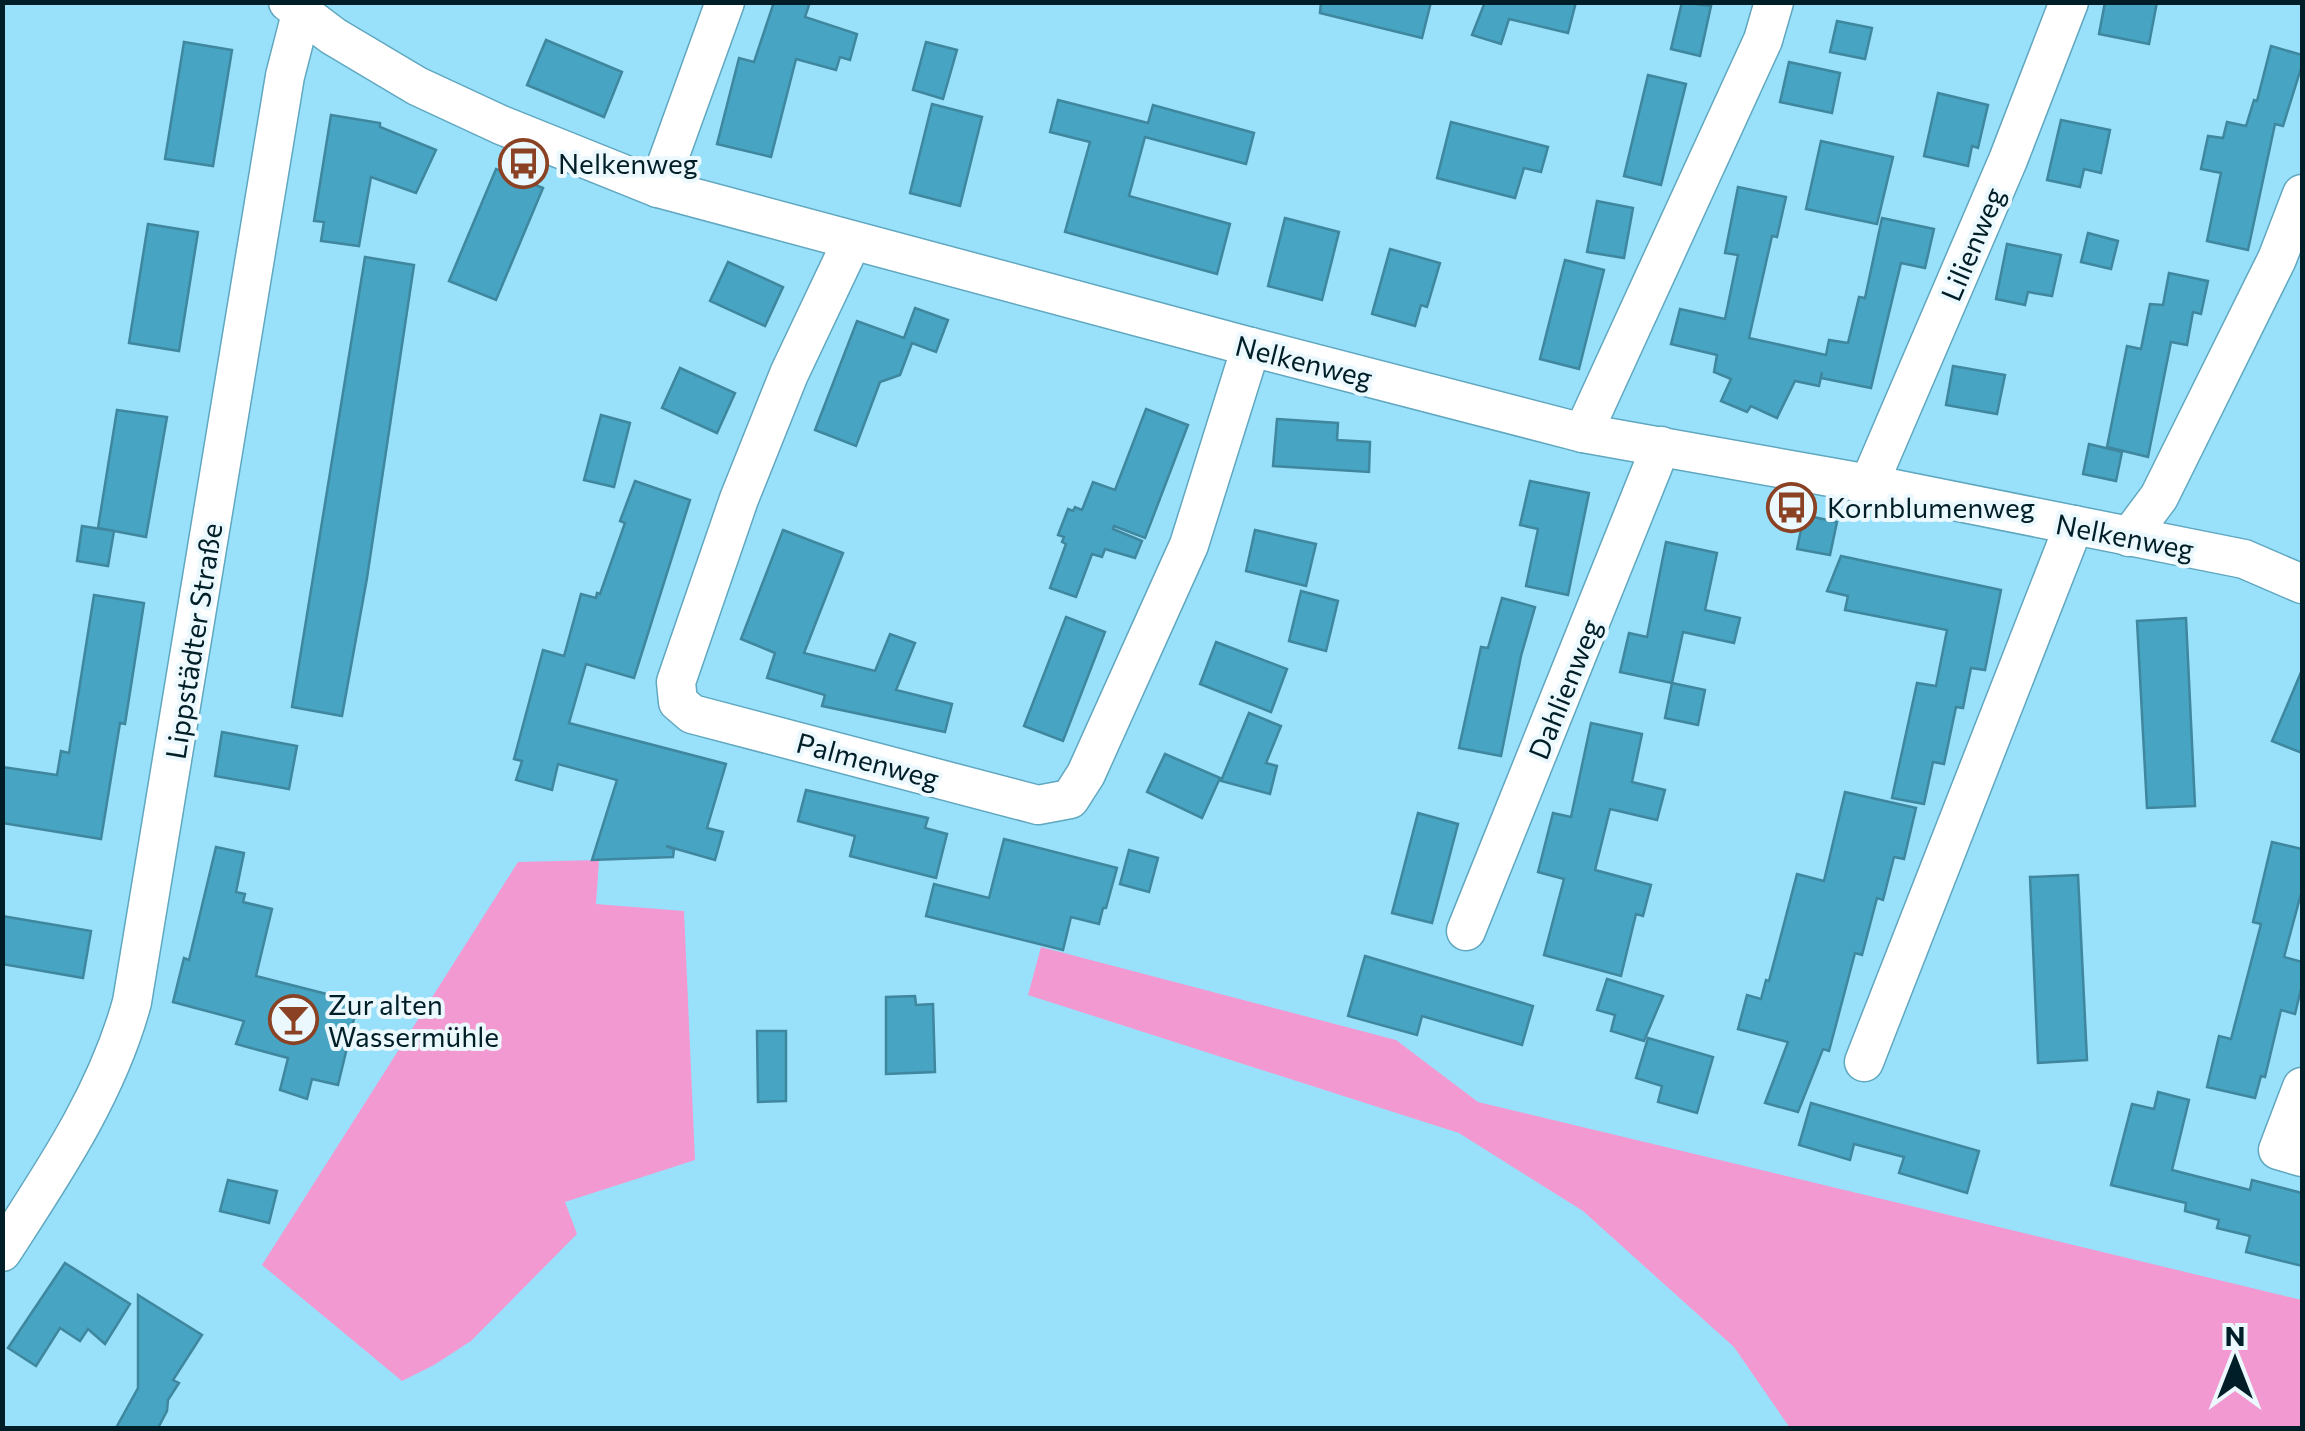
<svg xmlns="http://www.w3.org/2000/svg" width="2305" height="1431" viewBox="0 0 2305 1431" font-family="Commissioner,sans-serif">
<style>
.green{fill:#f399d1}
.building{fill:#47a4c2;stroke:#3f879e;stroke-width:2.5}
.lines{fill:none;stroke-linecap:round;stroke-linejoin:round}
.minor-casing{stroke:#60a7bf;stroke-width:41}
.minor{stroke:#fff;stroke-width:38}
.labels{text-anchor:middle;dominant-baseline:central;stroke-width:8;stroke-linejoin:round;paint-order:stroke}
.poi-label{font-size:28px;fill:#001e27;stroke:#ebf8fd;text-anchor:start}
.street-label{font-size:28px;fill:#001e27;stroke:#ebf8fd}
</style>
<rect width="100%" height="100%" fill="#99e1fb"/>
<g class="green">
<polygon points="599,860 596,904 684,911 695,1160 565,1202 577,1234 471,1341 434,1365 402,1381 262,1265 518,862"/>
<polygon points="1041,947 1396,1040 1478,1102 2302,1300 2302,1428 1790,1428 1734,1347 1583,1211 1459,1133 1028,995"/>
</g>
<g class="building">
<polygon points="774,2 810,2 805,17 857,34 850,60 840,57 836,70 796,59 771,157 717,144 739,58 754,62"/>
<polygon points="1321,2 1431,2 1422,38 1320,13"/>
<polygon points="1485,2 1576,2 1568,33 1509,19 1501,44 1472,35"/>
<polygon points="1682,2 1711,6 1700,56 1671,49"/>
<polygon points="2105,2 2157,2 2149,44 2099,34"/>
<polygon points="1837,21 1872,28 1865,59 1830,52"/>
<polygon points="546,40 622,72 604,117 527,85"/>
<polygon points="184,42 232,50 213,166 165,159"/>
<polygon points="926,42 957,50 943,99 913,90"/>
<polygon points="2271,46 2302,55 2302,65 2283,126 2275,124 2248,250 2207,241 2221,173 2201,169 2208,136 2223,138 2227,122 2246,126 2254,100 2257,101"/>
<polygon points="1789,62 1840,73 1832,113 1780,102"/>
<polygon points="1648,75 1686,84 1661,185 1624,176"/>
<polygon points="1938,93 1988,105 1978,148 1972,146 1968,166 1924,156"/>
<polygon points="1058,100 1148,123 1153,105 1254,133 1246,164 1145,137 1129,196 1230,224 1217,274 1065,232 1090,142 1050,132"/>
<polygon points="932,104 982,117 960,206 910,193"/>
<polygon points="331,115 380,123 380,127 436,150 416,193 371,177 359,246 321,241 324,222 314,221"/>
<polygon points="2061,120 2110,130 2101,173 2084,169 2080,187 2047,180"/>
<polygon points="1451,122 1548,147 1541,172 1524,168 1515,198 1437,178"/>
<polygon points="1821,141 1893,157 1877,224 1806,209"/>
<polygon points="496,169 543,188 496,300 449,281"/>
<polygon points="1738,187 1786,197 1777,237 1772,236 1749,338 1826,355 1829,340 1848,343 1859,297 1865,298 1882,218 1934,229 1925,268 1901,263 1871,388 1821,378 1822,372 1819,386 1795,381 1777,418 1751,406 1747,412 1721,401 1731,379 1714,372 1717,355 1671,344 1680,309 1725,319 1738,255 1725,253"/>
<polygon points="1597,201 1633,208 1624,258 1587,252"/>
<polygon points="1285,218 1339,232 1322,300 1268,286"/>
<polygon points="148,224 198,232 179,351 129,343"/>
<polygon points="2088,233 2118,241 2111,269 2081,262"/>
<polygon points="2007,244 2061,255 2052,296 2028,292 2025,305 1996,299"/>
<polygon points="1390,249 1440,263 1427,307 1421,305 1415,326 1372,314"/>
<polygon points="365,257 414,265 367,578 342,716 292,707"/>
<polygon points="1565,260 1604,270 1579,369 1540,359"/>
<polygon points="728,262 783,287 765,326 710,301"/>
<polygon points="2169,273 2208,281 2201,314 2193,312 2187,345 2171,342 2148,457 2107,447 2127,346 2141,349 2150,304 2163,305"/>
<polygon points="915,308 948,320 936,352 912,343 900,375 880,382 856,446 815,430 857,321 904,338"/>
<polygon points="1953,366 2005,375 1997,414 1946,405"/>
<polygon points="680,368 735,393 717,433 662,408"/>
<polygon points="1146,409 1188,425 1145,538 1114,526 1113,529 1142,541 1135,558 1105,549 1102,557 1092,554 1076,597 1050,588 1066,544 1062,542 1064,537 1058,535 1068,509 1073,511 1075,507 1082,510 1093,482 1115,490"/>
<polygon points="117,410 167,417 146,537 98,528"/>
<polygon points="601,415 630,423 614,487 584,480"/>
<polygon points="1277,419 1338,423 1337,440 1370,442 1369,472 1273,466"/>
<polygon points="2089,444 2122,452 2116,481 2083,474"/>
<polygon points="635,481 690,500 634,678 586,664 569,723 726,764 707,828 723,832 715,860 666,846 674,849 673,857 592,860 617,780 558,764 552,790 516,780 522,761 514,759 543,650 564,656 581,594 596,598 597,593 600,594 625,523 620,521"/>
<polygon points="1530,481 1589,493 1568,595 1526,586 1538,529 1520,525"/>
<polygon points="1804,515 1837,522 1830,555 1797,549"/>
<polygon points="82,526 114,531 108,566 77,561"/>
<polygon points="783,530 843,553 804,653 875,671 890,634 915,643 896,690 952,704 945,732 822,706 825,695 767,678 775,653 741,639"/>
<polygon points="1255,530 1316,544 1306,586 1246,571"/>
<polygon points="1666,542 1717,553 1705,610 1740,618 1734,643 1683,632 1672,683 1620,672 1629,633 1647,637"/>
<polygon points="1841,556 2001,590 1985,670 1971,668 1963,708 1956,707 1944,764 1933,762 1924,804 1892,798 1917,683 1936,686 1947,630 1845,610 1848,596 1827,591"/>
<polygon points="1301,591 1338,601 1326,651 1289,641"/>
<polygon points="94,595 144,603 125,724 120,723 101,839 2,823 2,767 57,775 61,751 69,753"/>
<polygon points="1502,598 1535,607 1521,656 1501,756 1459,748 1481,647 1488,648"/>
<polygon points="1066,617 1105,632 1063,741 1024,726"/>
<polygon points="2186,618 2195,806 2147,808 2137,621"/>
<polygon points="1216,642 1287,669 1271,712 1200,684"/>
<polygon points="2302,670 2302,753 2272,741"/>
<polygon points="1672,683 1705,690 1698,725 1665,718"/>
<polygon points="1249,713 1281,726 1266,763 1277,766 1270,794 1221,781"/>
<polygon points="1591,723 1642,734 1632,782 1665,790 1657,820 1610,809 1595,870 1651,885 1643,916 1636,914 1621,976 1544,955 1564,879 1538,872 1553,813 1571,817"/>
<polygon points="222,732 297,746 289,789 215,776"/>
<polygon points="1165,754 1220,778 1202,818 1147,792"/>
<polygon points="806,790 928,818 925,828 947,834 936,878 850,856 855,836 798,821"/>
<polygon points="1845,792 1916,808 1904,859 1894,857 1883,900 1877,898 1862,955 1855,953 1829,1051 1823,1049 1798,1112 1765,1103 1788,1042 1738,1029 1747,995 1761,999 1766,980 1769,981 1797,874 1824,881"/>
<polygon points="1418,813 1458,824 1432,923 1392,913"/>
<polygon points="1004,839 1117,868 1106,908 1103,908 1099,924 1071,917 1063,950 926,916 934,884 989,898"/>
<polygon points="2272,842 2302,849 2302,890 2284,957 2302,962 2302,985 2295,1014 2281,1010 2265,1077 2261,1076 2255,1098 2207,1087 2219,1036 2231,1039 2261,924 2253,922"/>
<polygon points="216,847 244,853 236,892 245,894 243,902 272,909 256,976 358,1002 338,1085 312,1079 307,1099 280,1090 288,1058 236,1044 244,1021 173,1002 184,958 189,960"/>
<polygon points="1129,850 1158,858 1149,892 1120,884"/>
<polygon points="2078,875 2087,1060 2038,1063 2030,877"/>
<polygon points="2,916 91,931 83,978 2,964"/>
<polygon points="1365,956 1533,1006 1522,1045 1422,1016 1417,1035 1348,1016"/>
<polygon points="1607,979 1663,996 1644,1041 1611,1031 1615,1015 1597,1010"/>
<polygon points="915,996 916,1005 933,1004 935,1072 886,1074 886,997"/>
<polygon points="757,1031 786,1031 786,1101 758,1102"/>
<polygon points="1648,1038 1713,1057 1697,1113 1658,1102 1662,1086 1636,1078"/>
<polygon points="2158,1092 2189,1100 2172,1170 2250,1190 2252,1180 2302,1193 2302,1266 2246,1252 2250,1236 2217,1228 2219,1220 2185,1211 2186,1203 2111,1185 2132,1104 2154,1109"/>
<polygon points="1811,1103 1979,1151 1967,1193 1899,1173 1904,1157 1854,1144 1850,1160 1799,1145"/>
<polygon points="228,1180 277,1191 269,1223 220,1211"/>
<polygon points="65,1263 130,1304 105,1344 88,1329 80,1341 60,1328 36,1366 8,1348"/>
<polygon points="138,1295 202,1335 173,1380 179,1383 168,1400 167,1411 158,1428 116,1428 138,1388"/>
</g>
<g class="lines">
<defs>
<g id="minor">
<polyline points="288,2 333,36 417,86 501,125 658,188 1251,347 1583,433 1869,484 2244,559 2302,584"/>
<polyline points="658,188 725,2"/>
<polyline points="852,241 789,374 739,499 676,682 678,702 692,714 1038,805 1070,799 1086,774 1189,545 1251,347"/>
<polyline points="1583,433 1763,40 1774,2"/>
<polyline points="1869,484 2008,160 2069,2"/>
<polyline points="2129,537 2159,497 2277,259 2302,194"/>
<polyline points="1466,931 1661,446"/>
<polyline points="1864,1062 2074,525"/>
<polyline points="2302,1087 2278,1150 2302,1157"/>
<path d="M2,1252C53,1173 107,1094 132,1002L285,76L304,2"/>
</g>
</defs>
<use href="#minor" class="minor-casing"/>
<use href="#minor" class="minor"/>
</g>
<defs>
<symbol id="bus-ring" viewBox="-11 -11 22 22"><circle r="9.5" fill="#ebf8fd" stroke="#8b4224" stroke-width="1.5"/><path d="M-5-6H5V4H4V6H2V4H-2V6H-4V4H-5ZM-3.5-4V0h7V-4ZM-3.5 1.2v1.5H-2V1.2ZM2 1.2v1.5H3.5V1.2Z" fill="#8b4224"/></symbol>
<symbol id="bar-ring" viewBox="-11 -11 22 22"><circle r="9.5" fill="#ebf8fd" stroke="#8b4224" stroke-width="1.5"/><path d="M-6-5H6L.8 .8V4.5H3.5V6h-7V4.5H-.8V.8Z" fill="#8b4224"/></symbol>
</defs>
<g fill-rule="evenodd">
<use href="#bus-ring" x="496" y="136" width="55" height="55"/>
<use href="#bus-ring" x="1764" y="480" width="55" height="55"/>
<use href="#bar-ring" x="266" y="992" width="55" height="55"/>
</g>
<g class="labels">
<g class="poi-label">
<text x="558" y="163">Nelkenweg</text>
<text x="1827" y="507">Kornblumenweg</text>
<text x="328" y="1004">Zur alten<tspan x="328" dy="32">Wassermühle</tspan></text>
</g>
<g class="street-label">
<text transform="translate(1972 244) rotate(-67)">Lilienweg</text>
<text transform="translate(1304 361) rotate(14)">Nelkenweg</text>
<text transform="translate(2125 536) rotate(11)">Nelkenweg</text>
<text transform="translate(193 641) rotate(-81)">Lippstädter Straße</text>
<text transform="translate(1564 689) rotate(-68)">Dahlienweg</text>
<text transform="translate(868 760) rotate(15)">Palmenweg</text>
</g>
</g>
<rect width="2305" height="1431" fill="none" stroke="#001e27" stroke-width="10"/>
<g transform="translate(2235 1361)" stroke="#ebf8fd" stroke-width="8" paint-order="stroke">
<path d="M0-8L18 38L0 25L-18 38Z" fill="#001e27"/>
<text y="-15" font-size="28" font-weight="bold" text-anchor="middle" fill="#001e27">N</text>
</g>
</svg>
